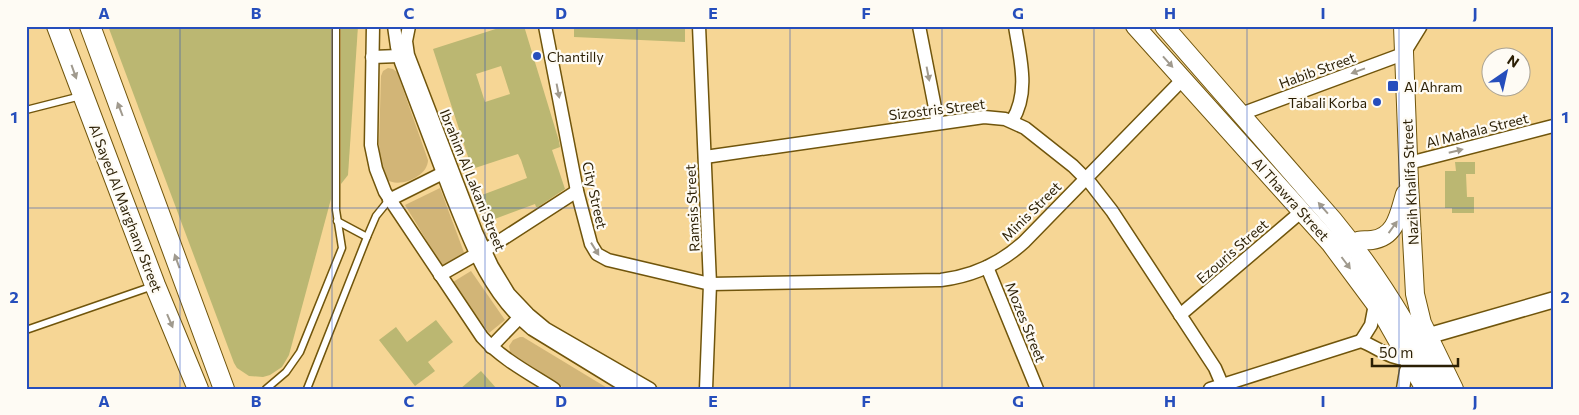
<svg xmlns="http://www.w3.org/2000/svg" width="1579" height="415" viewBox="0 0 1579 415" font-family="Commissioner,sans-serif">
<style>
.green{fill:#d2b577}
.building{fill:#bbb772;fill-rule:evenodd}
.lines{fill:none;stroke-linecap:round;stroke-linejoin:round}
.service-casing{stroke:#70550c;stroke-width:9}
.minor-casing{stroke:#70550c;stroke-width:15}
.tertiary-casing{stroke:#70550c;stroke-width:18}
.secondary-casing{stroke:#70550c;stroke-width:20}
.primary-casing{stroke:#70550c;stroke-width:22}
.service{stroke:#fff;stroke-width:6}
.minor{stroke:#fff;stroke-width:12}
.tertiary{stroke:#fff;stroke-width:15}
.secondary{stroke:#fff;stroke-width:18}
.primary{stroke:#fff;stroke-width:20}
.oneway{fill:#a09a8e}
.grid{fill:none;stroke:#264ebc;stroke-width:1;stroke-opacity:0.55}
.poi-dot{fill:#264ebc;stroke:#fefbf4;stroke-width:2}
.labels{text-anchor:middle;dominant-baseline:central;stroke-width:4.5;stroke-linejoin:round;paint-order:stroke}
.poi-label{font-size:14px;fill:#2b1f04;stroke:#fefbf4;text-anchor:start}
.street-label{font-size:14px;fill:#2b1f04;stroke:#fefbf4}
.neatline{fill:none;stroke:#264ebc;stroke-width:2}
.grid-label{font-size:16px;text-anchor:middle;font-weight:bold;fill:#264ebc}
</style>
<rect width="100%" height="100%" fill="#f6d695"/>
<g class="green">
<path d="M388,68L393,69L397,72L428,160C428,177 398,189 386,179L381,167L379,144L381,76L383,71Z"/>
<polygon points="440,188 465,255 442,266 405,205"/>
<polygon points="471,271 505,320 489,333 453,282"/>
<polygon points="520,337 523,337 609,389 566,389 511,356 509,346 513,340"/>
</g>
<g class="building">
<polygon points="108,26 331,26 331,199 289,355 282,367 270,375 263,377 249,376 237,368 234,363"/>
<polygon points="341,26 358,26 348,175 341,184"/>
<path d="M505,26H524L559,141L560,147L552,150L565,189L538,207H536L535,204L492,220L482,195L527,178L521,160L518,154L472,169L433,49ZM501,66L510,94L485,102L476,74Z"/>
<polygon points="574,26 685,26 685,42 574,37"/>
<polygon points="1455,162 1475,162 1475,174 1466,174 1467,197 1474,197 1474,213 1452,213 1452,208 1445,208 1445,171 1456,171"/>
<polygon points="436,320 453,342 428,362 435,371 415,386 379,340 396,327 407,342"/>
<polygon points="481,371 497,389 460,389"/>
</g>
<g class="lines">
<defs>
<g id="service">
<polyline points="26,110 81,96"/>
<polyline points="337,221 367,237"/>
<polyline points="26,330 153,286"/>
<polyline points="266,389 286,372 300,352 342,248 336,210 336,26"/>
<polyline points="307,389 367,237 376,216 389,200"/>
</g>
<g id="minor">
<path d="M373,26L371,145L376,169L385,192L482,337C502,359 529,373 554,389"/>
<path d="M394,26L397,47L401,62C418,106 434,150 451,194C471,244 489,294 532,329L630,389"/>
<polyline points="409,26 406,41 408,55 476,232 492,266 509,294 528,314 546,329 650,389"/>
<path d="M545,26L577,191L591,244L597,254L608,260L710,284L941,280C973,276 1001,263 1024,242L1183,79"/>
<polyline points="699,26 710,284 706,389"/>
<polyline points="919,26 938,123"/>
<polyline points="372,57 399,56"/>
<polyline points="1241,114 1403,54"/>
<path d="M1012,121C1030,92 1020,58 1015,26"/>
<polyline points="705,157 984,117 1005,119 1025,128 1073,166 1091,184 1112,211 1215,368 1224,389"/>
<polyline points="1409,163 1553,126"/>
<polyline points="389,200 443,173"/>
<polyline points="484,251 577,191"/>
<polyline points="987,267 1037,389"/>
<polyline points="440,275 475,255"/>
<polyline points="1180,315 1302,211"/>
<polyline points="1361,341 1371,325 1375,304"/>
<polyline points="491,347 519,318"/>
<path d="M1210,389L1361,341C1377,347 1391,360 1409,359"/>
<polyline points="1403,389 1406,371 1410,361"/>
</g>
<g id="tertiary">
<polyline points="1403,52 1419,26"/>
<polyline points="1428,336 1553,300"/>
</g>
<g id="secondary">
<polyline points="1135,26 1330,243 1382,313 1425,389"/>
<path d="M1164,26L1334,221C1377,273 1411,329 1441,389"/>
<polyline points="1403,26 1409,183 1415,294 1422,323 1454,389"/>
<path d="M1353,245C1359,238 1364,241 1372,240C1396,237 1399,214 1405,194"/>
</g>
<g id="primary">
<polyline points="57,26 155,285 198,389"/>
<polyline points="90,26 224,389"/>
</g>
</defs>
<use href="#service" class="service-casing"/>
<use href="#minor" class="minor-casing"/>
<use href="#tertiary" class="tertiary-casing"/>
<use href="#secondary" class="secondary-casing"/>
<use href="#primary" class="primary-casing"/>
<use href="#service" class="service"/>
<use href="#minor" class="minor"/>
<use href="#tertiary" class="tertiary"/>
<use href="#secondary" class="secondary"/>
<use href="#primary" class="primary"/>
</g>
<defs><path id="oneway-solid" d="M-6-.8H1V-3.2L6.5 0L1 3.2V.8H-6Z" transform="scale(1.25)"/></defs>
<g class="oneway">
<use href="#oneway-solid" transform="translate(1168 62) rotate(48)"/>
<use href="#oneway-solid" transform="translate(1358 71) rotate(160)"/>
<use href="#oneway-solid" transform="translate(74 72) rotate(70)"/>
<use href="#oneway-solid" transform="translate(928 74) rotate(79)"/>
<use href="#oneway-solid" transform="translate(558 91) rotate(79)"/>
<use href="#oneway-solid" transform="translate(120 109) rotate(-111)"/>
<use href="#oneway-solid" transform="translate(1456 151) rotate(-14)"/>
<use href="#oneway-solid" transform="translate(1323 208) rotate(-131)"/>
<use href="#oneway-solid" transform="translate(1393 227) rotate(-54)"/>
<use href="#oneway-solid" transform="translate(595 249) rotate(58)"/>
<use href="#oneway-solid" transform="translate(177 261) rotate(-110)"/>
<use href="#oneway-solid" transform="translate(1346 263) rotate(53)"/>
<use href="#oneway-solid" transform="translate(170 321) rotate(67)"/>
</g>
<path class="grid" d="M180,26V389M332,26V389M485,26V389M637,26V389M790,26V389M942,26V389M1094,26V389M1247,26V389M1399,26V389M26,208H1553"/>
<g class="poi-dot">
<circle cx="537" cy="56" r="5"/>
<rect x="1387" y="80" width="12" height="12" rx="2.5"/>
<circle cx="1377" cy="102" r="5"/>
</g>
<g class="labels">
<g class="poi-label">
<text x="547" y="56">Chantilly</text>
<text x="1404" y="86">Al Ahram</text>
<text x="1367" y="102" text-anchor="end">Tabali Korba</text>
</g>
<g class="street-label">
<text transform="translate(1317 70) rotate(-20)">Habib Street</text>
<text transform="translate(937 109) rotate(-7)">Sizostris Street</text>
<text transform="translate(1477 130) rotate(-14)">Al Mahala Street</text>
<text transform="translate(473 180) rotate(68)">Ibrahim Al Lakani Street</text>
<text transform="translate(1410 182) rotate(-93)">Nazih Khalifa Street</text>
<text transform="translate(595 195) rotate(77)">City Street</text>
<text transform="translate(1291 199) rotate(48)">Al Thawra Street</text>
<text transform="translate(126 208) rotate(69)">Al Sayed Al Marghany Street</text>
<text transform="translate(692 208) rotate(-93)">Ramsis Street</text>
<text transform="translate(1031 211) rotate(-45)">Minis Street</text>
<text transform="translate(1232 251) rotate(-41)">Ezouris Street</text>
<text transform="translate(1026 322) rotate(68)">Mozes Street</text>
</g>
</g>
<rect width="1579" height="415" fill="none" stroke="#fefbf4" stroke-width="55"/>
<g transform="translate(1506 72) rotate(34)"><circle r="24" fill="#fefbf4" stroke="#aaa394"/>
<path d="M0-4L9 19L0 12L-9 19Z" fill="#264ebc"/>
<text y="-8" font-size="14" font-weight="bold" text-anchor="middle" fill="#2b1f04">N</text>
</g>
<path d="M1372 358v8h86v-8" fill="none" stroke="#2b1f04" stroke-width="2.5"/>
<text x="1379" y="358" font-size="15" fill="#2b1f04" stroke="#fefbf4" stroke-width="4" paint-order="stroke">50 m</text>
<rect x="28" y="28" width="1524" height="360" class="neatline"/>
<g class="grid-label">
<text x="104" y="19">A</text>
<text x="256" y="19">B</text>
<text x="409" y="19">C</text>
<text x="561" y="19">D</text>
<text x="713" y="19">E</text>
<text x="866" y="19">F</text>
<text x="1018" y="19">G</text>
<text x="1170" y="19">H</text>
<text x="1323" y="19">I</text>
<text x="1475" y="19">J</text>
<text x="14" y="123">1</text>
<text x="1565" y="123">1</text>
<text x="14" y="303">2</text>
<text x="1565" y="303">2</text>
<text x="104" y="407">A</text>
<text x="256" y="407">B</text>
<text x="409" y="407">C</text>
<text x="561" y="407">D</text>
<text x="713" y="407">E</text>
<text x="866" y="407">F</text>
<text x="1018" y="407">G</text>
<text x="1170" y="407">H</text>
<text x="1323" y="407">I</text>
<text x="1475" y="407">J</text>
</g>
</svg>
